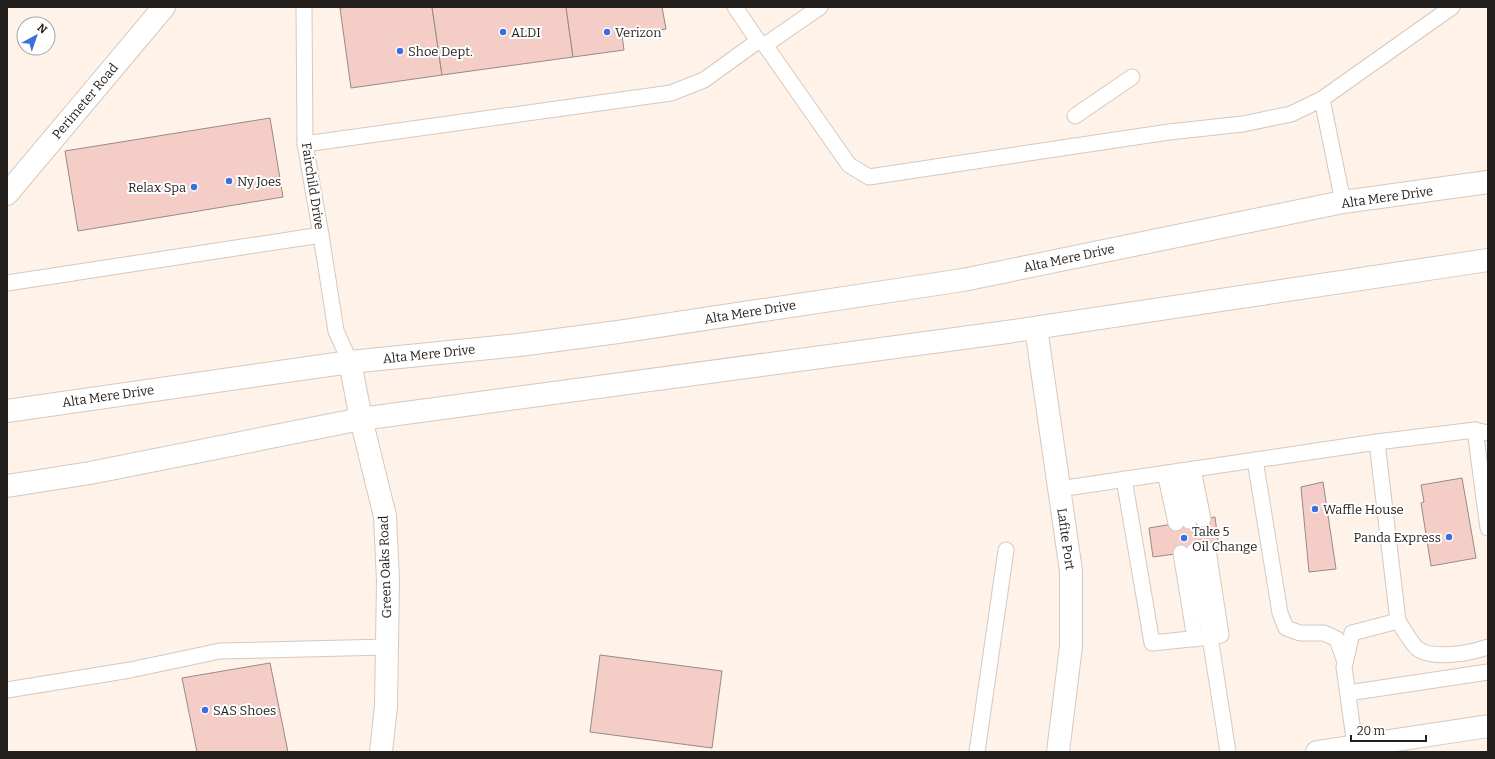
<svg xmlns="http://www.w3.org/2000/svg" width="1495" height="759" viewBox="0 0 1495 759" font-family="Bitter,serif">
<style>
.building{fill:#f5cdc7;stroke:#988a87}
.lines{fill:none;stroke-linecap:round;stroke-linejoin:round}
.service-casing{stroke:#d4c9c0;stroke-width:17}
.minor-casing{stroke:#d4c9c0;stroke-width:24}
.secondary-casing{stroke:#d4c9c0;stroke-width:24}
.primary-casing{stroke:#d4c9c0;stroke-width:24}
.service{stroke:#fff;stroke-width:15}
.minor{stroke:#fff;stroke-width:22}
.secondary{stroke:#fff;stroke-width:22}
.primary{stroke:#fff;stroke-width:22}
.poi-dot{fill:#3b6fdf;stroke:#fff;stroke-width:1.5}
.labels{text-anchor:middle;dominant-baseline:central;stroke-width:4;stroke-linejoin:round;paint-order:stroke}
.poi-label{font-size:13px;fill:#231f1c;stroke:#fff;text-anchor:start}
.street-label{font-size:13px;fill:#231f1c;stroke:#fff}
</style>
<rect width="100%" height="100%" fill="#fef2e9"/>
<g class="building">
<polygon points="348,7 432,7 442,75 351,88 340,8"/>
<polygon points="432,7 566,7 573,57 442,75"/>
<polygon points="566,7 662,7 666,29 622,35 624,50 573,57"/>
<polygon points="270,118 283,197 78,231 65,151"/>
<polygon points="1462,478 1476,558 1431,566 1421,503 1424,502 1421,485"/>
<polygon points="1323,482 1336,569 1309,572 1301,487"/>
<polygon points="1215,517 1219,548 1153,557 1149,528"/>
<polygon points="600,655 722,671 712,748 590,732"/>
<polygon points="270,663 288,752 197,752 182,678"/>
</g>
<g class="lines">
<defs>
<g id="service">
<polyline points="304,7 305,144 321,235 336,331 350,362"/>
<polyline points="758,41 765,45 849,165 869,177 1169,132 1243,124 1291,114 1322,99 1452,7"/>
<polyline points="765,45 820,7"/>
<polyline points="1322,99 1343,202"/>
<polyline points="1075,116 1132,77"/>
<polyline points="305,144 671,93 704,80 758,41 735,7"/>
<polyline points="7,283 321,235"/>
<polyline points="1475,430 1488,528"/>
<polyline points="1255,460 1280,613 1286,628 1300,633 1324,633 1337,639 1345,662"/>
<polyline points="1193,469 1203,519"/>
<polyline points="1179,471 1189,521"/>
<polyline points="1165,473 1176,523"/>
<polyline points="1124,479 1152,643 1210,637 1228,752"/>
<polyline points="1059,489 1377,442"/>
<polyline points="1194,551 1210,637 1221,635 1208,550"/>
<polyline points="1181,553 1195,639"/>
<path d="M1398,621C1402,627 1413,646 1418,649C1433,660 1471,653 1488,647"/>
<polyline points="7,690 130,670 220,651 387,647"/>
<polyline points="1348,693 1488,672"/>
<polyline points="1355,746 1344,667 1352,633 1398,621 1377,442 1475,430 1488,433"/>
<polyline points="977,752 1006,550"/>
</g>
<g id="minor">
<polyline points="7,194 164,7"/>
<polyline points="1036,328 1071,571 1071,646 1058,752"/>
<polyline points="1317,752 1488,726"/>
</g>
<polyline id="secondary" points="350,362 361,419 385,516 388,581 386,706 381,752"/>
<g id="primary">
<polyline points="7,411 350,362 519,345 618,332 963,280 1343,202 1488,182"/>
<polyline points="7,486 90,473 361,419 1007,332 1488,260"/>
</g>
</defs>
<use href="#service" class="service-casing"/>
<use href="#minor" class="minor-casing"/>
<use href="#secondary" class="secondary-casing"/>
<use href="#primary" class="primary-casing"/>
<use href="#service" class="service"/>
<use href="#minor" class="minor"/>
<use href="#secondary" class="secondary"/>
<use href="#primary" class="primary"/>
</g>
<g class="poi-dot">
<circle cx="503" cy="32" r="4"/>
<circle cx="607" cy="32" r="4"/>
<circle cx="400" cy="51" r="4"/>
<circle cx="229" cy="181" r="4"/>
<circle cx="194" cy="187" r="4"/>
<circle cx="1315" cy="509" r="4"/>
<circle cx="1449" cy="537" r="4"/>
<circle cx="1184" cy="538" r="4"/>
<circle cx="205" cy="710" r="4"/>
</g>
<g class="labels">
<g class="poi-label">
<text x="511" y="32">ALDI</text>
<text x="615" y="32">Verizon</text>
<text x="408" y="51">Shoe Dept.</text>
<text x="237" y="181">Ny Joes</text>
<text x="186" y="187" text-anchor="end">Relax Spa</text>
<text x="1323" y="509">Waffle House</text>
<text x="1192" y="531">Take 5<tspan x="1192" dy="15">Oil Change</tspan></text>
<text x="1441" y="537" text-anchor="end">Panda Express</text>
<text x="213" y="710">SAS Shoes</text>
</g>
<g class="street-label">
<text transform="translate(85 101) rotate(-50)">Perimeter Road</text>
<text transform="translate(313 186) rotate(81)">Fairchild Drive</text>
<text transform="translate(1387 197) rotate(-8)">Alta Mere Drive</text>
<text transform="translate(1069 258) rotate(-12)">Alta Mere Drive</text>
<text transform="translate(750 312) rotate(-9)">Alta Mere Drive</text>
<text transform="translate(429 354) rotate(-6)">Alta Mere Drive</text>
<text transform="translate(108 396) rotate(-8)">Alta Mere Drive</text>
<text transform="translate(1066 539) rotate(82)">Lafite Port</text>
<text transform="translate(385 567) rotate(-92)">Green Oaks Road</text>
</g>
</g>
<rect width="1495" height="759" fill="none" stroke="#231f1c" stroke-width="16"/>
<g transform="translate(36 36) rotate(40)"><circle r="19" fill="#ffffff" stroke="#a7a5a4"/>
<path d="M0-3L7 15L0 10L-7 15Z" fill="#3b6fdf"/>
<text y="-6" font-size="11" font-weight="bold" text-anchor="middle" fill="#231f1c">N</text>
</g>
<path d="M1351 735v6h75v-6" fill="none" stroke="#231f1c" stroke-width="2"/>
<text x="1357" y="735" font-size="12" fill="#231f1c" stroke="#ffffff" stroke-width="3" paint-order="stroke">20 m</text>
</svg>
